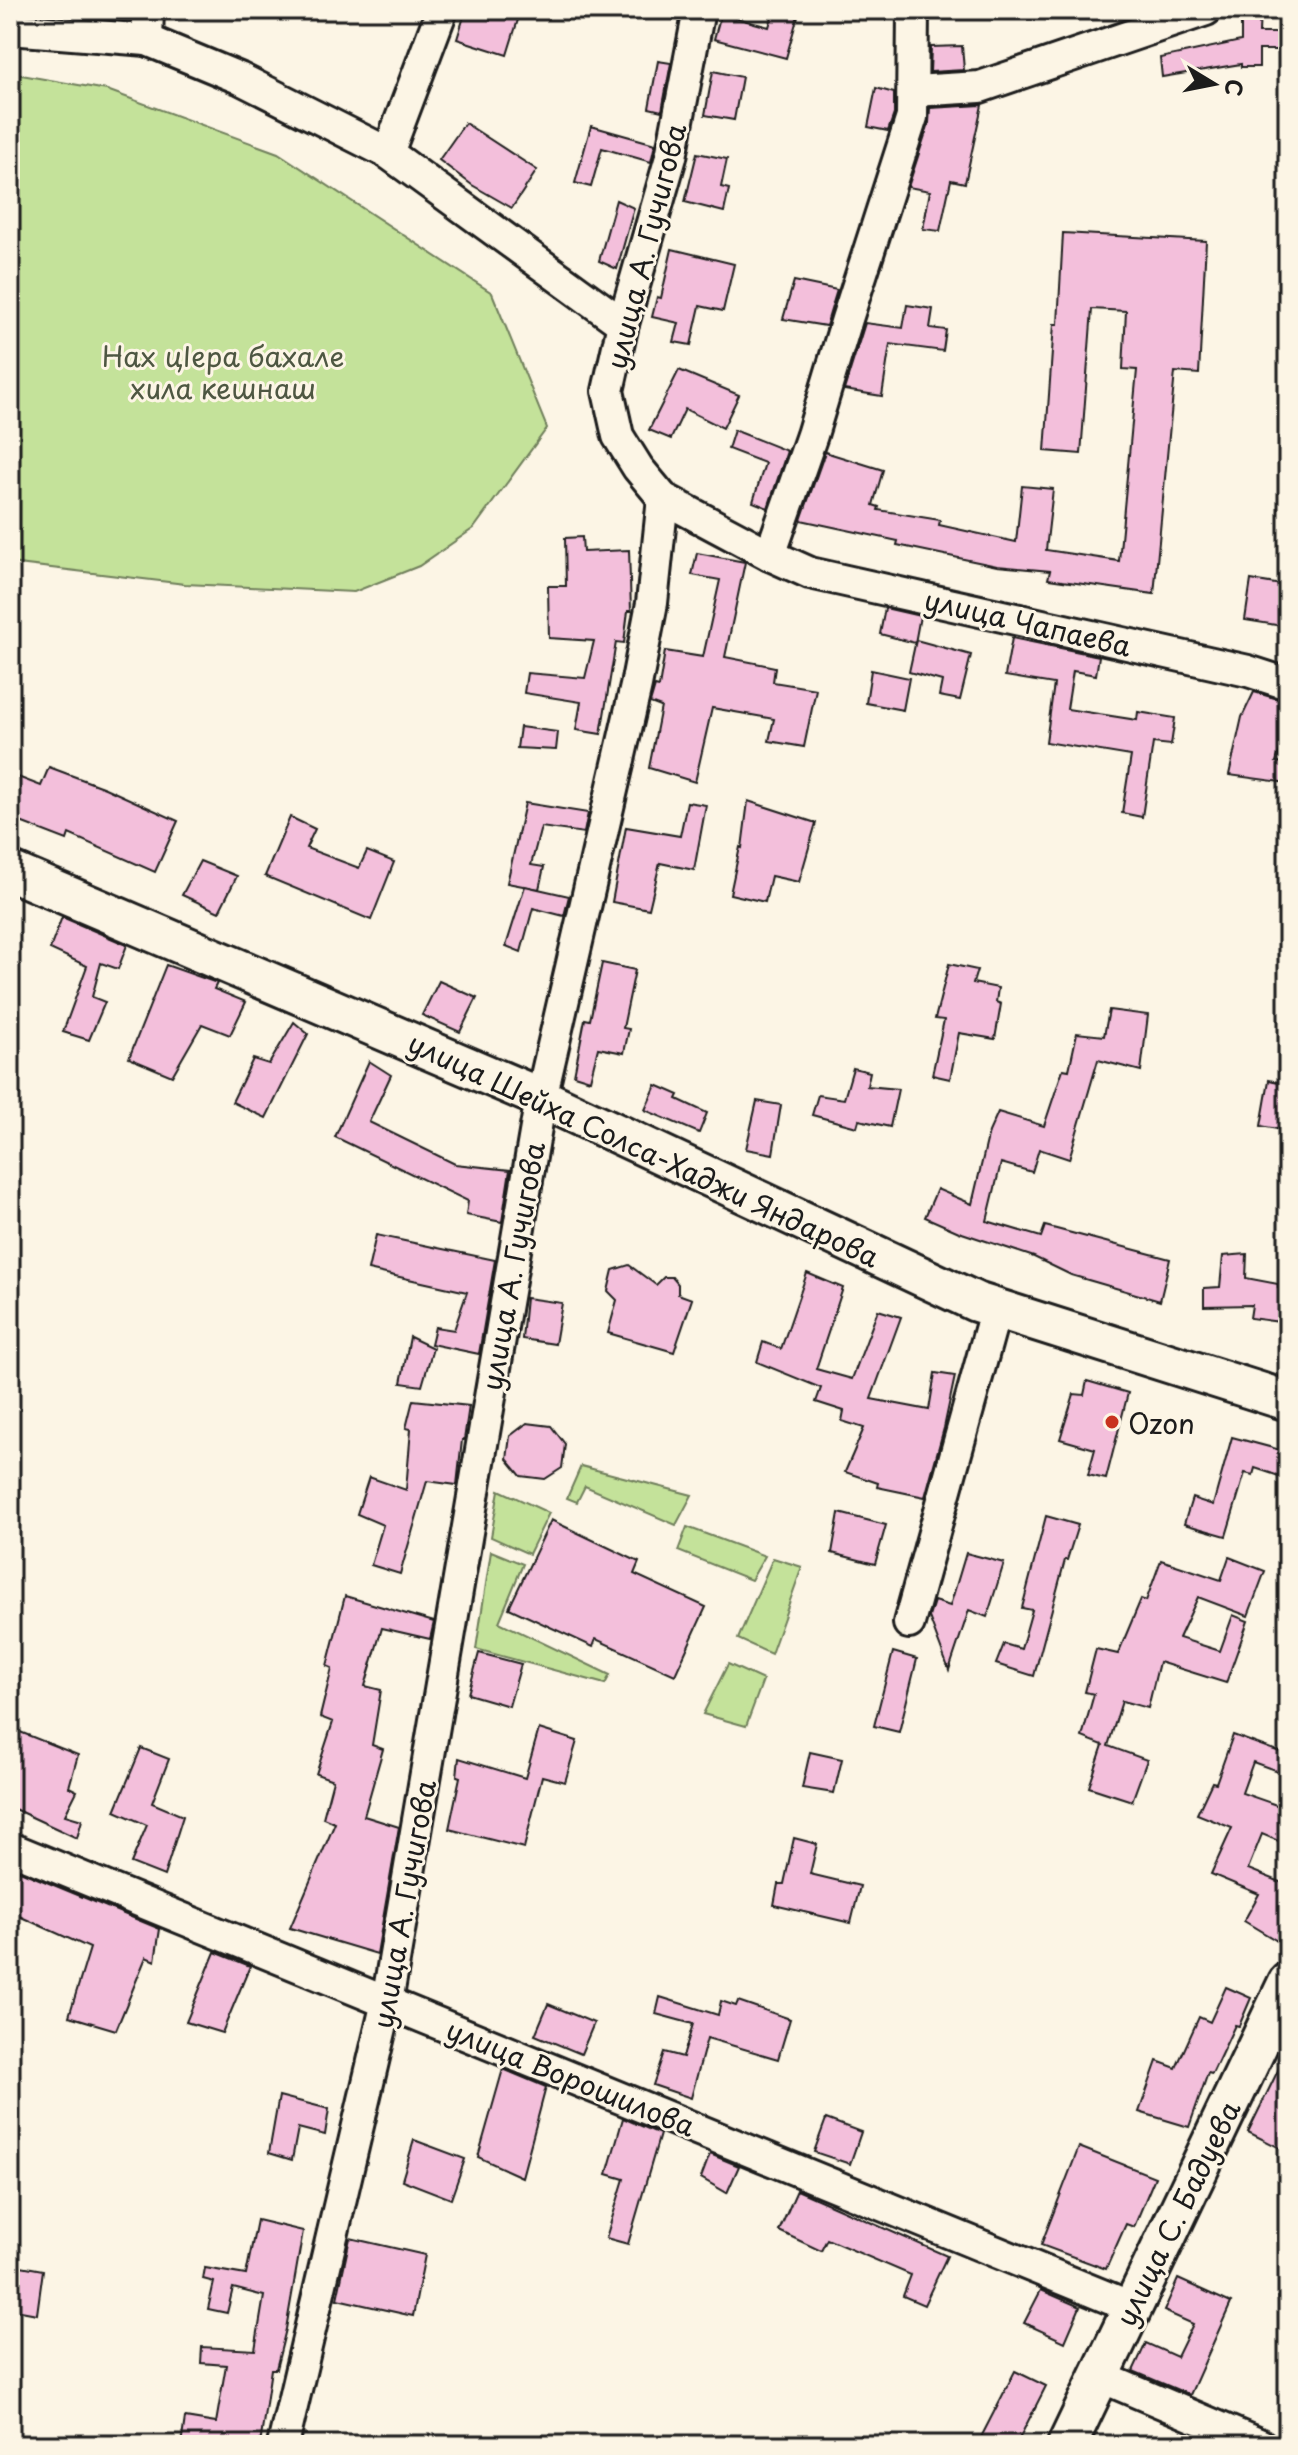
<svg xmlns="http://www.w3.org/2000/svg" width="1298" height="2455" viewBox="0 0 1298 2455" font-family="'Playpen Sans',sans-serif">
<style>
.green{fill:#c4e29a;stroke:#707f5b;stroke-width:2}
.building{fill:#f3bfdb;stroke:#1c1c1c;stroke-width:2}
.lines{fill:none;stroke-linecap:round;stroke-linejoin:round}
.minor-casing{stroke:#1c1c1c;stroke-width:36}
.major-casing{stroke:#1c1c1c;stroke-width:44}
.minor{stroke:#fcf5e5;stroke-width:30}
.major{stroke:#fcf5e5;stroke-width:38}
.poi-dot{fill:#c8321e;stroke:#fcf5e5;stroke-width:3}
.labels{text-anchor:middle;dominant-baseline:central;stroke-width:6;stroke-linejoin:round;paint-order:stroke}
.street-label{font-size:28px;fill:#1c1c1c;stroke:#fcf5e5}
.park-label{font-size:28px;fill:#4e5742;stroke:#fcf5e5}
.poi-label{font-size:28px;fill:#1c1c1c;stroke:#fcf5e5;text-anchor:start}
</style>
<rect width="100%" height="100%" fill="#fcf5e5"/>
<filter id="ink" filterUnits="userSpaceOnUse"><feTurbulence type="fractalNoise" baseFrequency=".0125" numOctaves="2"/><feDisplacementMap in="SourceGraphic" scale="16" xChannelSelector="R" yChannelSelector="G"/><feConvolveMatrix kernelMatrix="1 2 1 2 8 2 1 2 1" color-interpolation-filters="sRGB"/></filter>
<g filter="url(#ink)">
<g class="green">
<polygon points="10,73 107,90 278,153 492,293 547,428 474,528 419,566 354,592 185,584 10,563"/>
<polygon points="581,1466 692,1495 676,1525 585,1486 577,1502 567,1498"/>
<polygon points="499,1490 549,1513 529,1554 491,1537"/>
<polygon points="687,1527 765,1556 751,1580 678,1551"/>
<polygon points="491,1551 523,1564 499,1622 610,1675 605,1684 476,1649"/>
<polygon points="773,1558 802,1567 771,1654 738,1639"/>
<polygon points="728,1664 763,1680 746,1726 703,1714"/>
</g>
<g class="building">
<polygon points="466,10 521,10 507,55 457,39"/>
<polygon points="774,10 799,12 786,58 714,39 721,14 769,27"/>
<polygon points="1241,10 1260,10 1259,33 1288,33 1288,50 1259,50 1259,67 1241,67 1241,64 1162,77 1160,58 1241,41"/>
<polygon points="962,46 964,70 930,72 931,47"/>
<polygon points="658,61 671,63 662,111 649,108"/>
<polygon points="713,71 742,77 734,120 705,115"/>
<polygon points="876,88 894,93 894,114 888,131 868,127"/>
<polygon points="982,105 965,183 951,180 940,231 923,229 930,191 908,187 929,123 930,108"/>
<polygon points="465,123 537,170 512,208 472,185 439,160"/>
<polygon points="591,126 655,144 651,162 602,148 591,187 575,183"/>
<polygon points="697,153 727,159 721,187 729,189 724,212 685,202"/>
<polygon points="616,200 634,208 617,269 599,261"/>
<polygon points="1063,233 1206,241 1199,374 1175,372 1154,594 1048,579 1050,571 997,566 897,545 898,541 801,520 825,452 883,470 873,505 879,507 878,510 940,520 939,525 1016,542 1022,486 1053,489 1046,550 1119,561 1137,370 1123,369 1126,311 1092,309 1081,454 1045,451 1054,324 1058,324"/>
<polygon points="672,249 734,264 723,311 700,306 691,345 674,342 679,323 652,317 657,297 661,298"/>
<polygon points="794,281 837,290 826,326 783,319"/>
<polygon points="907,305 933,309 930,328 946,330 943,351 890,344 882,396 844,390 865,323 903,328"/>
<polygon points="679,370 739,395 723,428 685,409 671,439 649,430"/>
<polygon points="734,430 787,451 768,508 753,502 765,463 728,449"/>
<polygon points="582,537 583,552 629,550 631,611 628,611 624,643 616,642 601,734 576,730 581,702 524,693 527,673 585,678 594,641 549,638 548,586 566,586 565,538"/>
<polygon points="697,553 745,562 725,657 775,667 773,682 816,689 804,747 769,741 774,719 712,708 695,782 649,768 661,707 650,703 655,686 659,687 665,651 703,657 720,580 692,575"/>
<polygon points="1251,580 1288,586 1288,627 1245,620"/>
<polygon points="885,608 920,616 915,643 880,634"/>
<polygon points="1012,638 1099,656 1096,675 1073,671 1067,709 1137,720 1138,712 1175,718 1171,745 1153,743 1142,817 1122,813 1131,756 1046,742 1054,684 1005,676"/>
<polygon points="916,640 971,655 960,700 939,696 942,681 909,672"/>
<polygon points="871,670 909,678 903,710 866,703"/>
<polygon points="1254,692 1288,702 1288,725 1276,762 1288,763 1288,783 1229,775 1242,717"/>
<polygon points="520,727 558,732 556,750 517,748"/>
<polygon points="49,767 105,788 178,821 155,872 69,834 67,840 10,818 10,774 41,786"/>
<polygon points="748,801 816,823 799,882 771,876 765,902 730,894 740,847 742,848"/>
<polygon points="687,802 706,805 694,870 660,863 649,909 612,902 626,827 680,836"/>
<polygon points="525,803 588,813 584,833 541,827 531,865 544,867 539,889 507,883"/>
<polygon points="290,817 315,829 306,848 359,868 367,851 394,862 371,920 265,876"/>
<polygon points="200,861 237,876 219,912 182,895"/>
<polygon points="525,886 569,896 564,916 533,908 521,952 506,946"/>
<polygon points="62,917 127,945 118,969 101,963 92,997 105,1002 89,1040 63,1032 87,966 50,949"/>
<polygon points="602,963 635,970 623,1028 629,1029 624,1053 598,1048 590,1080 574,1075 585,1019 590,1020"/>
<polygon points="949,964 977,970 973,983 998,988 996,1002 1001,1004 995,1039 959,1033 950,1079 932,1075 944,1020 935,1019"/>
<polygon points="166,965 217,983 214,989 246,1002 230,1035 202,1024 172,1076 129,1058"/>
<polygon points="439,981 477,998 460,1032 422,1015"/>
<polygon points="1109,1010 1148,1015 1141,1071 1098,1060 1069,1159 1039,1149 1032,1172 1001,1163 987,1221 1041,1237 1045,1226 1170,1259 1160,1301 1071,1275 1034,1257 959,1232 925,1217 937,1189 972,1204 989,1132 998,1112 1044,1126 1063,1069 1069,1070 1077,1033 1104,1036"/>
<polygon points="294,1022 308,1034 266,1118 232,1102 253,1059 269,1064"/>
<polygon points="369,1061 391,1075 369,1122 455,1164 510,1170 502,1222 466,1215 468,1201 335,1137"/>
<polygon points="853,1068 870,1072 867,1086 898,1089 890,1127 859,1120 857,1127 812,1115 818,1095 844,1099"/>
<polygon points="1269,1080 1288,1084 1288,1131 1261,1126"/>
<polygon points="656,1085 679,1095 677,1099 707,1113 699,1133 645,1110"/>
<polygon points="757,1101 781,1105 773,1154 746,1149"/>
<polygon points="376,1235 495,1260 479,1354 431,1344 435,1327 454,1330 467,1292 368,1270"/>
<polygon points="1247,1254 1246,1278 1278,1284 1278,1288 1288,1290 1288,1323 1250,1318 1252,1305 1204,1306 1204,1288 1220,1287 1223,1256"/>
<polygon points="629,1265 656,1285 664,1277 672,1277 678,1284 678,1294 692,1299 674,1352 608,1333 617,1300 608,1291 613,1270"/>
<polygon points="807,1273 843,1288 816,1369 852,1379 878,1310 901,1317 871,1399 929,1410 935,1373 955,1376 944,1428 925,1497 877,1487 878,1483 845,1472 864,1428 842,1421 844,1411 816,1402 821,1388 757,1362 763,1342 781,1349"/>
<polygon points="526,1298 562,1303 555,1344 522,1339"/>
<polygon points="410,1337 433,1348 422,1386 401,1383"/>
<polygon points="1087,1381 1128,1393 1106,1479 1088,1475 1095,1449 1060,1439 1074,1394 1084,1395"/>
<polygon points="413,1400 469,1406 464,1440 462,1440 457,1485 427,1481 400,1574 371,1565 383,1525 357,1514 369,1477 406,1490 411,1429 406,1428"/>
<polygon points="527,1423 551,1426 565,1444 562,1468 545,1479 521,1476 507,1459 510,1436"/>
<polygon points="1232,1437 1288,1452 1288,1479 1255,1468 1253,1475 1245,1473 1226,1536 1184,1524 1192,1498 1213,1505"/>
<polygon points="839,1513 886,1525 875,1564 832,1553"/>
<polygon points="1046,1516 1078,1525 1067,1560 1065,1560 1034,1676 996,1664 1004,1644 1021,1649 1032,1610 1022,1608"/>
<polygon points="551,1520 639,1562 634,1574 706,1607 675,1675 596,1639 593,1647 509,1608"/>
<polygon points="966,1553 1004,1563 987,1617 969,1610 949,1670 929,1617 934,1601 950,1606"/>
<polygon points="1229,1557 1265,1571 1248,1616 1198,1597 1179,1638 1220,1651 1233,1615 1248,1621 1226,1683 1159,1662 1148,1708 1122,1701 1108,1746 1147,1760 1132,1801 1089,1787 1103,1745 1082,1737 1094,1694 1085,1692 1096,1649 1118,1654 1141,1599 1146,1601 1161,1560 1221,1580"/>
<polygon points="345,1596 434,1622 430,1639 382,1628 365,1686 381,1690 372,1745 383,1749 364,1816 399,1827 377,1954 290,1928 335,1823 323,1818 333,1780 316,1774 333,1722 320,1717 332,1668 327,1666"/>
<polygon points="893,1652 917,1659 899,1732 874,1726"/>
<polygon points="479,1653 521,1664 509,1706 468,1694"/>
<polygon points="10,1728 78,1755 69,1787 77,1791 65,1815 82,1820 77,1838 10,1807"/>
<polygon points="539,1729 577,1741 565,1782 542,1776 524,1848 449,1829 460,1777 457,1776 459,1758 525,1778"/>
<polygon points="1233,1735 1288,1755 1288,1775 1253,1762 1242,1793 1288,1809 1288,1845 1262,1834 1248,1869 1288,1885 1288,1923 1279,1942 1244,1921 1259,1894 1211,1874 1232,1828 1197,1814 1212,1782 1216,1783"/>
<polygon points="141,1748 169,1759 152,1803 183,1816 164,1876 131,1863 147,1825 115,1811"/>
<polygon points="810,1752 842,1759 834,1793 802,1788"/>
<polygon points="794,1838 817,1844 810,1874 860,1886 851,1923 774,1905 778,1884 784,1884"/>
<polygon points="15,1869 160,1929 155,1961 146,1957 116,2030 69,2016 90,1948 10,1912 10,1883"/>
<polygon points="215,1952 250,1966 222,2033 186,2022"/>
<polygon points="1226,1987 1251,1998 1239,2026 1235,2025 1212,2074 1208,2073 1189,2127 1139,2112 1157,2061 1176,2068 1199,2017 1210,2022"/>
<polygon points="660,1997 718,2015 721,2001 736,2006 738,2001 790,2019 778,2059 707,2038 691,2098 653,2085 664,2052 683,2057 693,2024 656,2014"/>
<polygon points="548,2004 594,2023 581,2054 535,2035"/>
<polygon points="1288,2050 1288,2152 1248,2132"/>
<polygon points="503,2069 546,2087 522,2177 478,2157"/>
<polygon points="279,2096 329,2109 325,2135 298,2128 292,2160 269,2153"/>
<polygon points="623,2118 660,2134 628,2244 606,2238 624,2179 607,2174"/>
<polygon points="826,2119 861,2132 850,2164 814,2152"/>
<polygon points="414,2140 465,2159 451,2199 402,2180"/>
<polygon points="1079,2147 1155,2177 1134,2227 1126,2224 1106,2269 1041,2245"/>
<polygon points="710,2154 739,2166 727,2193 701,2178"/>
<polygon points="797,2190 947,2256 924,2305 903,2296 911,2275 827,2239 821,2251 779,2231"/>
<polygon points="257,2220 303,2231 286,2329 276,2369 271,2369 260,2445 219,2441 218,2445 181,2445 185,2418 216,2423 226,2365 201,2363 202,2347 255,2350 264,2296 233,2288 227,2313 208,2309 214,2282 203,2279 205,2268 246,2275"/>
<polygon points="350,2238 425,2255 413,2316 337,2299"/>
<polygon points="10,2264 43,2270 37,2314 10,2309"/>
<polygon points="1178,2279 1231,2303 1190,2395 1133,2371 1146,2343 1177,2357 1193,2324 1164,2311"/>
<polygon points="1041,2290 1080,2307 1065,2342 1024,2323"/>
<polygon points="1015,2371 1046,2386 1016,2445 977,2445"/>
</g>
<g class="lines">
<defs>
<g id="minor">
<polyline points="699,10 671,157 623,324 608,391 618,436 638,468 663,498 770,555 810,573 1248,671 1288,684"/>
<polyline points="10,29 147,40 239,78 388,153 623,324"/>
<polyline points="147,40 148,10"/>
<polyline points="914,91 980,87 1206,10"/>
<polyline points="388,153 442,10"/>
<polyline points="770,555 812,435 847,319 912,117 913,10"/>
<polyline points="909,1623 996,1308"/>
<polyline points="10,1848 1131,2307"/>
<polyline points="1099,2376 1261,2445"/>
<polyline points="283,2445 387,2002 541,1098 636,686 652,603 663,498"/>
</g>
<g id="major">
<polyline points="10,871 541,1098 976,1302 1288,1401"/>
<polyline points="1067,2445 1288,1982"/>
</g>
</defs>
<use href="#minor" class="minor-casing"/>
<use href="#major" class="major-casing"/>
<use href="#minor" class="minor"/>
<use href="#major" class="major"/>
</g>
</g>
<circle class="poi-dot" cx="1112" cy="1422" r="8"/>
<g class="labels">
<g class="street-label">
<text transform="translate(645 246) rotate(-76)">улица А. Гучигова</text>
<text transform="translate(1028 622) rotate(13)">улица Чапаева</text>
<text transform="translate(644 1149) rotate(25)">улица Шейха Солса-Хаджи Яндарова</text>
<text transform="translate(512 1266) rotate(-80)">улица А. Гучигова</text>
<text transform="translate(403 1904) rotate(-80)">улица А. Гучигова</text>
<text transform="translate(571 2077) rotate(22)">улица Ворошилова</text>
<text transform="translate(1177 2213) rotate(-64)">улица С. Бадуева</text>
</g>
<g class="park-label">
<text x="223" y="355">Нах цIера бахале<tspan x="223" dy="32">хила кешнаш</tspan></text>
</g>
<g class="poi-label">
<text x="1128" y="1422">Ozon</text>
</g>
</g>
<rect width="1298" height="2455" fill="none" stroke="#fcf5e5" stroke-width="40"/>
<rect x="20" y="20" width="1258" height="2415" fill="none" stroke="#1c1c1c" stroke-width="3" filter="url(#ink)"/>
<g transform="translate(1214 84) rotate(100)" stroke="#fcf5e5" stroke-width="6" paint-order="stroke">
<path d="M0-6L14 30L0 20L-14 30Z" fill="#1c1c1c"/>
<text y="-12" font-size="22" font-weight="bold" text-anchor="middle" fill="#1c1c1c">С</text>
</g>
</svg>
